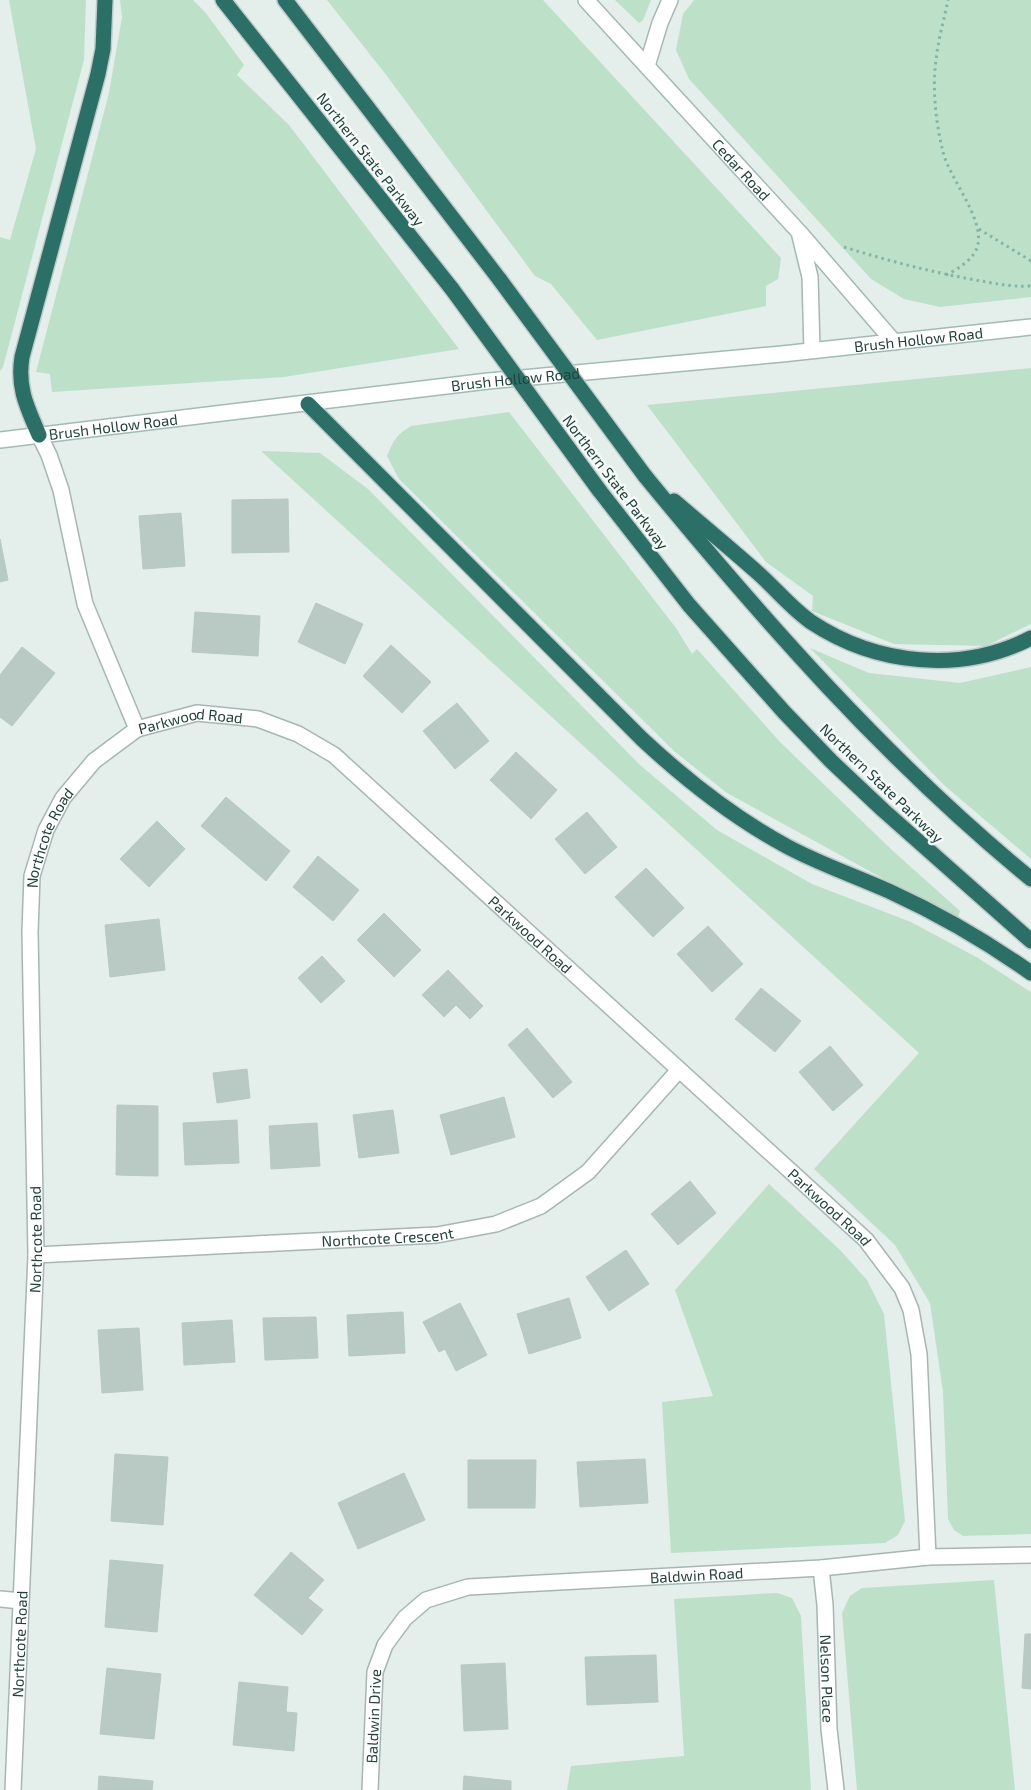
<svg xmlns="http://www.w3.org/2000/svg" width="1031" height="1790" viewBox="0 0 1031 1790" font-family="'Exo 2',sans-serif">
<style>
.green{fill:#bce1c8}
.building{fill:#b9cac4;stroke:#b6c9c2}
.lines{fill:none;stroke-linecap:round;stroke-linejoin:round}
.street-casing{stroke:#a6b7b3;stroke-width:18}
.secondary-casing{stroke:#a1bbb4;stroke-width:18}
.highway-casing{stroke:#c1cac8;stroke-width:18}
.path{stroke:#82b4a8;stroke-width:3;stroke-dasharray:2.5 4;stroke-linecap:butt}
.street{stroke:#fff;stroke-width:15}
.secondary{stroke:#fff;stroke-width:15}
.highway{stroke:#2b7067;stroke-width:15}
.highway-bridge-casing{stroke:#c1cac8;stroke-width:18;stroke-linecap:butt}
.highway-bridge{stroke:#2b7067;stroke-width:15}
.labels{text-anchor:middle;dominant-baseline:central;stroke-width:5;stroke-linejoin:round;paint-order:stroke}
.street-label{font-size:15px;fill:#22423b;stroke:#f5faf8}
</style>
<rect width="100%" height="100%" fill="#e4eeeb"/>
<g class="green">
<polygon points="9,0 86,0 84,60 3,367 0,371 0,237 10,240 36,149"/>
<polygon points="120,0 193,0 205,12 244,65 237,75 289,125 459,349 284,377 52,392 50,374 36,372 109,93 122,17"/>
<polygon points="327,0 543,0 781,258 778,279 766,286 766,306 597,340 551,284 535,276 387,76"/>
<polygon points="615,0 651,0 643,20 639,23"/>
<polygon points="694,0 1031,0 1031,297 940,307 904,299 871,279 689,79 676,50 683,14"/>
<polygon points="1031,368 1031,624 986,646 894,644 812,611 813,596 766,562 647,405"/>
<path d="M509,412L676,628L692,654L697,649L780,742L893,851L960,911L957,919L727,793L674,751L399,479L387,456C394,440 396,435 411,426Z"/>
<polygon points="261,451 320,453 368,489 640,765 717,830 812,884 911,922 978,958 1031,992 1031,1534 963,1536 954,1530 948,1519 943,1392 930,1303 895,1245 814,1169 919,1053"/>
<polygon points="810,648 869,673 960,683 1031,667 1031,859 945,786"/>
<polygon points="769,1184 841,1251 867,1280 884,1314 905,1521 898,1535 885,1543 671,1553 662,1402 713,1396 675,1290"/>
<polygon points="994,1580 1015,1790 857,1790 842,1613 850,1596 862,1588"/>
<polygon points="777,1593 792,1598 801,1616 811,1790 567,1790 571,1766 684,1756 674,1599"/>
</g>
<g class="building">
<polygon points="288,499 289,552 232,553 232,500"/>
<polygon points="181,513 185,566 143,569 139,516"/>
<polygon points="0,539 8,580 0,582"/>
<polygon points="316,603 363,624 345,664 298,642"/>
<polygon points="195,612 260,616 258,656 192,652"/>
<polygon points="391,645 431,682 402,713 363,676"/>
<polygon points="22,647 55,673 12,726 0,717 0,675"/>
<polygon points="457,703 489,741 455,769 423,731"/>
<polygon points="516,752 557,790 531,819 490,780"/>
<polygon points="226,797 290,851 266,881 201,826"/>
<polygon points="587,812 617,847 585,874 555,839"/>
<polygon points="157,821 185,849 149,887 120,859"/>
<polygon points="318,856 359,890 333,921 293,887"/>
<polygon points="646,868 684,908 653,937 615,897"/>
<polygon points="384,913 421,950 394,977 357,940"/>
<polygon points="159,919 165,970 110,977 105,925"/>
<polygon points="708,926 743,964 712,992 677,954"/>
<polygon points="322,956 345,981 321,1003 298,978"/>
<polygon points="448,970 483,1006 470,1019 456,1005 444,1017 422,995"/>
<polygon points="761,988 801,1021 775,1052 735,1019"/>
<polygon points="527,1028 572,1082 553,1098 508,1045"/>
<polygon points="830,1046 863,1085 833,1111 799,1072"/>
<polygon points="247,1069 250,1098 217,1103 213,1073"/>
<polygon points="504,1097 515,1137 451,1155 440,1115"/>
<polygon points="117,1105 158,1106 158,1176 116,1175"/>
<polygon points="393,1110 399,1153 359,1158 353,1115"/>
<polygon points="237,1120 239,1163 185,1165 183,1123"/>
<polygon points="317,1123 320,1166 271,1169 269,1126"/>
<polygon points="690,1181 716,1213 678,1245 651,1214"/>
<polygon points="626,1250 649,1284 609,1311 586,1277"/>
<polygon points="569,1298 581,1338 529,1354 517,1314"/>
<polygon points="460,1303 487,1355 456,1371 445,1349 439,1352 423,1322"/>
<polygon points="403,1312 405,1353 349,1356 347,1315"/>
<polygon points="316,1317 318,1358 265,1360 263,1318"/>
<polygon points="232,1320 235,1362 184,1365 182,1323"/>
<polygon points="139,1328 143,1390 102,1393 98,1330"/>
<polygon points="115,1454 168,1457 163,1525 111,1521"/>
<polygon points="645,1459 648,1503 580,1507 577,1462"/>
<polygon points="468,1460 536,1460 535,1508 468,1508"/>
<polygon points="404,1473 425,1520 358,1549 338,1503"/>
<polygon points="291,1552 324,1580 308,1598 323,1610 302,1635 254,1595"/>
<polygon points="110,1560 163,1565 157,1632 105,1627"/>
<polygon points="1025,1634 1031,1634 1031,1689 1022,1688"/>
<polygon points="656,1655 658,1702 587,1705 585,1657"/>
<polygon points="505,1663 508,1729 464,1731 461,1665"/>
<polygon points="107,1668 161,1674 154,1739 100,1734"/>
<polygon points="239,1682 288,1687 286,1712 297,1713 294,1751 233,1745"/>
<polygon points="99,1776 153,1781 152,1790 98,1790"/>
<polygon points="464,1776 511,1781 511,1790 463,1790"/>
</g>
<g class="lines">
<defs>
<g id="street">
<polyline points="647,66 660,23 670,0"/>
<path id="s1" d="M39,435L49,455L61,490L85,604L137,729L197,713L258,719L298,734L334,755L866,1240L902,1288L911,1310L919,1354L928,1557"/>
<path id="s2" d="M36,1255L437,1235L496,1224L541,1206L588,1172L679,1070"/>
<path id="s3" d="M821,1568L825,1605L829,1729L836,1790"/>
<polyline points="0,1599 21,1601"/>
<path id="s4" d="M13,1790L36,1255L30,932L32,876L46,830L63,798L94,761L137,729"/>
<path id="s5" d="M370,1790L375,1672L385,1645L405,1618L426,1600L468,1587L821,1568L928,1557L1031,1555"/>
</g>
<g id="secondary">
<path id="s6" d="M586,0L799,232L894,342"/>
<polyline points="800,236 810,277 812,350"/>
<path id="s7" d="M0,440L488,381L782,354L1031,327"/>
</g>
<g id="highway">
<polyline points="223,0 452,289"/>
<polyline points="285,0 500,280"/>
<path d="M308,404L642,739C687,781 734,818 788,847C822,865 858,877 893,893C941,915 987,942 1031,973"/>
<path d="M39,435C27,407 17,388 22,357L98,74L103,49L105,0"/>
<path d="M645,476C763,620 887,761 1031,879"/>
<polyline points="599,490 689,605 784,712 831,761 883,810 1031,941"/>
<path d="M674,501C702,525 731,549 758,573C776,589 791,608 811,622C876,665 961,674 1031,638"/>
</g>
</defs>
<use href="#street" class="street-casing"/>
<use href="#secondary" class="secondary-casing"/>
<use href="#highway" class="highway-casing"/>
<g class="path">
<polyline points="979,229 1031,261"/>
<path d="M844,247C886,260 927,271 970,279C993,283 1008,287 1031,286"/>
<path d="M946,275C958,269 976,258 978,244C983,217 950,179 943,152C936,124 932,89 936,60C938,40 944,20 948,0"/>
</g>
<use href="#street" class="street"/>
<use href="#secondary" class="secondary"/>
<use href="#highway" class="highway"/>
<defs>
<g id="highway-bridge">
<polyline points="500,280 645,476"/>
<polyline points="452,289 599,490"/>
</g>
</defs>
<use href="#highway-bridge" class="highway-bridge-casing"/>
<use href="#highway-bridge" class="highway-bridge"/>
</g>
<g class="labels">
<g class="street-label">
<text transform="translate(371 159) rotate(52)">Northern State Parkway</text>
<text stroke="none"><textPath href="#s6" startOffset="230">Cedar Road</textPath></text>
<text stroke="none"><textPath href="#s7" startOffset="924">Brush Hollow Road</textPath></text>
<text stroke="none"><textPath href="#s7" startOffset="519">Brush Hollow Road</textPath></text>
<text stroke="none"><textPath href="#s7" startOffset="114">Brush Hollow Road</textPath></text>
<text transform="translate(616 482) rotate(53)">Northern State Parkway</text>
<text stroke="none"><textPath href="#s1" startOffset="366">Parkwood Road</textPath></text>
<text transform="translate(882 783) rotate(44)">Northern State Parkway</text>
<text stroke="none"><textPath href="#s4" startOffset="956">Northcote Road</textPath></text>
<text stroke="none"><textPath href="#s1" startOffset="785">Parkwood Road</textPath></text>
<text stroke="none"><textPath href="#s1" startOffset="1190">Parkwood Road</textPath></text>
<text stroke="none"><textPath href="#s2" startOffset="352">Northcote Crescent</textPath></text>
<text stroke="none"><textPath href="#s4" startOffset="551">Northcote Road</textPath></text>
<text stroke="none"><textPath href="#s5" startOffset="481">Baldwin Road</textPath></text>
<text stroke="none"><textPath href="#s4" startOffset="146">Northcote Road</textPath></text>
<text stroke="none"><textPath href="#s3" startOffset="111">Nelson Place</textPath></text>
<text stroke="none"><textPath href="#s5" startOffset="74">Baldwin Drive</textPath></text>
</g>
</g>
</svg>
